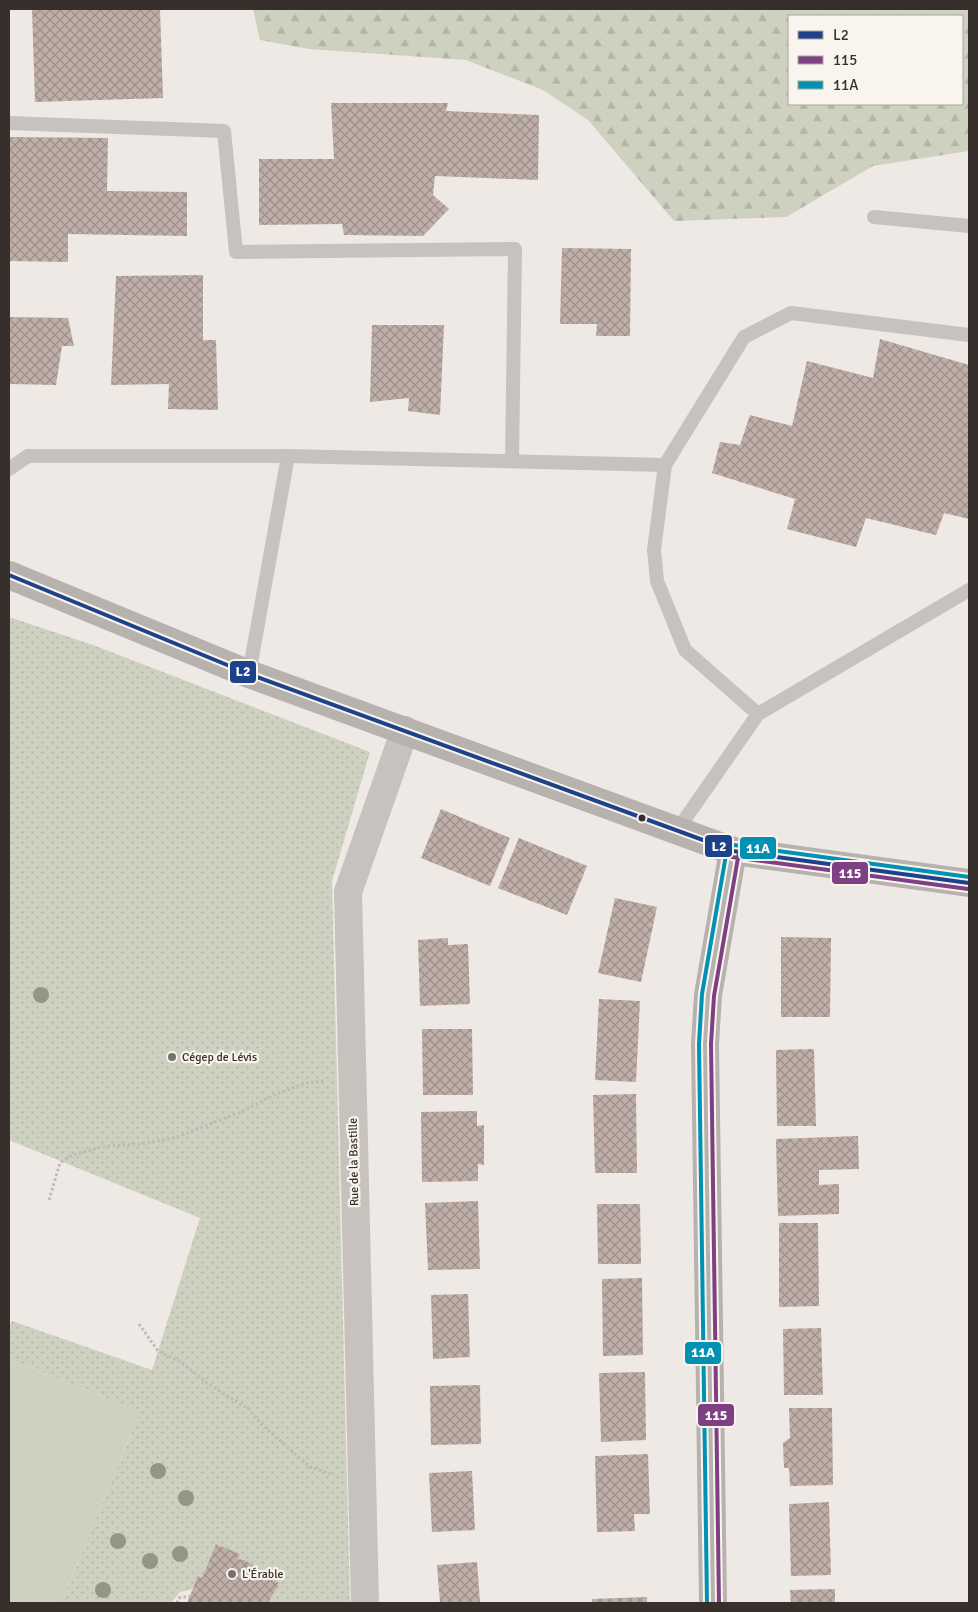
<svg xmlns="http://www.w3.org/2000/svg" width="978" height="1612" viewBox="0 0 978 1612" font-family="Signika,sans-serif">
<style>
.grass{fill:url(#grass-dots)}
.forest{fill:url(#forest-firs);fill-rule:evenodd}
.park{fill:#cfd1c0}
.building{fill:url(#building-cross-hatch)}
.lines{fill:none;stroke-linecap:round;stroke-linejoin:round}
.path{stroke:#bfbab6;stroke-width:3;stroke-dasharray:2.5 2.5;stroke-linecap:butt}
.lane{stroke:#c7c2bd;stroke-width:14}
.street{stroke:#c7c2bd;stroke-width:28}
.secondary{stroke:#b7b2ae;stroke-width:28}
.bus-1-casing{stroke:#f9f4ed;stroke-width:8}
.bus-2-casing{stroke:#f9f4ed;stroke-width:8}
.bus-3-casing{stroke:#f9f4ed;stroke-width:8}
.bus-1{stroke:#1e4289;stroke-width:4}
.bus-2{stroke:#7e4082;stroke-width:4}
.bus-3{stroke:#0091b3;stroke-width:4}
.tree{fill:#929682}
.bus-dot{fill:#372f2b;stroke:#f9f4ed;stroke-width:2}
.poi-dot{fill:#77706c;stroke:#f9f4ed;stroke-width:2}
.labels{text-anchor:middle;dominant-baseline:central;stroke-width:4.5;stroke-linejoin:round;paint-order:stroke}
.poi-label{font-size:12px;fill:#372f2b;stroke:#f9f4ed;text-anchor:start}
.street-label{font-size:12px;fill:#372f2b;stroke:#f9f4ed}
.line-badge{stroke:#f9f4ed;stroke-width:2}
.badge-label{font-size:14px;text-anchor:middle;font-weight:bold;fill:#fff}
</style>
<defs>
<pattern id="grass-dots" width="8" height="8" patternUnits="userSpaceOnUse" patternTransform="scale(1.25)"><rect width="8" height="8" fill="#cfd1c0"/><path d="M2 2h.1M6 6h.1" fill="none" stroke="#b2b4a5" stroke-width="1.8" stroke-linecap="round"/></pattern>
<pattern id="forest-firs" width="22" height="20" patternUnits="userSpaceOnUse" patternTransform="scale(1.25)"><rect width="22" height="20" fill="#cfd1c0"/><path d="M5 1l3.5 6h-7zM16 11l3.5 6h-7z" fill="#b2b4a5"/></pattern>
<pattern id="building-cross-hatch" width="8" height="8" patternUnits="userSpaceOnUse" patternTransform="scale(1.25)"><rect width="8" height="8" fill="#bfafa8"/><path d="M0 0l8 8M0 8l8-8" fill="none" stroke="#9c8f89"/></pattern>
</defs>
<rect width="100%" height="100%" fill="#eee9e4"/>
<polygon class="grass" points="9,617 93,645 370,752 332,881 350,1603 268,1603 278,1583 257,1572 259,1567 245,1560 237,1559 239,1555 216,1544 202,1578 198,1577 193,1589 180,1592 171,1603 61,1603 140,1412 9,1359 9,1327 12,1321 152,1370 200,1218 9,1140"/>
<path class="forest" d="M253,9H969V151L873,166L786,217L674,221L588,120L543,90L466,60L309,49L260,40ZM789,16H962V104H789Z"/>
<polygon class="park" points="9,1359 140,1412 61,1603 9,1603"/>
<g class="building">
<polygon points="32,9 160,9 163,98 35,102"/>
<polygon points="331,103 448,103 446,111 539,115 538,180 435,176 433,195 449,209 423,236 344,235 342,224 259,225 259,159 334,159"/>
<polygon points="9,137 108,138 107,191 187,192 187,236 68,234 68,262 9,261"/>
<polygon points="562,248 631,249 630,336 596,336 597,324 560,324"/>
<polygon points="203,275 203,340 216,340 218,410 168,409 169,384 111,385 116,276"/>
<polygon points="9,317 68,318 74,346 62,346 56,385 9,384"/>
<polygon points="372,325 444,325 440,415 408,411 409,398 370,402"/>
<polygon points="880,339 969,365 969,519 944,513 936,535 866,518 856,547 787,529 795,499 712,473 720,442 740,445 750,415 792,426 807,361 873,378"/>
<polygon points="441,809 510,838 490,886 421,858"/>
<polygon points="519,838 587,866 567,915 498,888"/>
<polygon points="615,898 657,907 641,982 598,973"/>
<polygon points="781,937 831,938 830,1017 781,1017"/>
<polygon points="448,938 448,945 468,944 470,1004 420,1006 418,940"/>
<polygon points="599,999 640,1001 636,1082 595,1080"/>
<polygon points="422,1029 472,1029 473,1095 423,1095"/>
<polygon points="814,1049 816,1126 777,1126 776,1050"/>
<polygon points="636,1094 637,1173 595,1173 593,1095"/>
<polygon points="477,1111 477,1126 484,1125 484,1165 478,1164 478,1181 422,1182 421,1112"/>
<polygon points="858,1136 859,1169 819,1170 819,1185 839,1184 839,1214 778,1216 776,1139"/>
<polygon points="478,1201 480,1269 428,1270 425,1203"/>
<polygon points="597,1204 640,1204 641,1264 598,1264"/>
<polygon points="779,1223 818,1223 819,1306 779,1307"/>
<polygon points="642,1278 643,1355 603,1356 602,1279"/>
<polygon points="468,1294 470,1357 433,1359 431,1295"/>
<polygon points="821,1328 823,1395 784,1395 783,1329"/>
<polygon points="645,1372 646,1440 601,1442 599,1373"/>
<polygon points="480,1385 481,1444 431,1445 430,1386"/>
<polygon points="789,1408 832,1408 833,1485 790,1486 789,1468 784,1468 783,1443 790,1438"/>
<polygon points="648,1454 650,1514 634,1514 635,1531 597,1532 595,1456"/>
<polygon points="472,1471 475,1530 432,1532 429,1473"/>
<polygon points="829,1502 831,1575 791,1576 789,1504"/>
<polygon points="216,1544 240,1554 237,1559 245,1560 259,1568 257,1572 279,1583 268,1603 187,1603 198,1576 202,1578"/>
<polygon points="477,1562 480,1603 440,1603 437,1565"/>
<polygon points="835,1589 835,1603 791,1603 790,1590"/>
<polygon points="647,1597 647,1603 592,1603 592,1599"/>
</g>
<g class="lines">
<g class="path">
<polyline points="49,1200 60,1163 72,1155 106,1146 141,1144 174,1138 241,1112 274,1095 306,1083 324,1081"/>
<polyline points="139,1324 158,1351 181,1362 207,1383 250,1410 260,1423 310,1467 334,1475"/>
<polyline points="177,1603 179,1598 190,1596"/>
</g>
<g class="lane">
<polyline points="9,123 224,131 236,252 515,249 512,461"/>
<polyline points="874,217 969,226"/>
<polyline points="9,469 28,456 288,456 665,465"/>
<polyline points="249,674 288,456"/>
<polyline points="758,714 685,650 657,581 654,550 665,465 744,337 791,313 969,335"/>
<polyline points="676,832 758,714 969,590"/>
</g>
<polyline class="street" points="365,1603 348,892 405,730"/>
<g class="secondary">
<polyline points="9,575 249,674 733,851 969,883"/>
<polyline points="713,1603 705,1044 708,995 733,851"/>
</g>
<defs>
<polyline id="bus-1" points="9,575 249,674 733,851 969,883"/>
<g id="bus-2">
<polyline points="732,857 968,889"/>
<polyline points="719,1603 711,1044 714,996 739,852"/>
</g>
<polyline id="bus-3" points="707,1603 699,1044 702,994 727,849 734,845 969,877"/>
</defs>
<use href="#bus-1" class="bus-1-casing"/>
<use href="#bus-2" class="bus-2-casing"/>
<use href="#bus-3" class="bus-3-casing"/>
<use href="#bus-1" class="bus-1"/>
<use href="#bus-2" class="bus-2"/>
<use href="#bus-3" class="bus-3"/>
</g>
<g class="tree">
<circle cx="41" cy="995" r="8"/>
<circle cx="158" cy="1471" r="8"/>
<circle cx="186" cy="1498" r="8"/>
<circle cx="118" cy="1541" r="8"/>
<circle cx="180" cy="1554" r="8"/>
<circle cx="150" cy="1561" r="8"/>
<circle cx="103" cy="1590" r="8"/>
</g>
<circle class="bus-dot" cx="642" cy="818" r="4.5"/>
<g class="poi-dot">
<circle cx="172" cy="1057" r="5"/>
<circle cx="232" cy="1574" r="5"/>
</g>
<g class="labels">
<g class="poi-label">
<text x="182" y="1057">Cégep de Lévis</text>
<text x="242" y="1574">L'Érable</text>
</g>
<g class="street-label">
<text transform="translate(354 1162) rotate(-91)">Rue de la Bastille</text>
</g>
</g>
<g class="line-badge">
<rect x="229" y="660" width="28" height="24" rx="5" fill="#1e4289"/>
<rect x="704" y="834" width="29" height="24" rx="5" fill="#1e4289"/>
<rect x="739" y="836" width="38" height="24" rx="5" fill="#0091b3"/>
<rect x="831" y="861" width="38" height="24" rx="5" fill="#7e4082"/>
<rect x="684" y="1341" width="38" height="24" rx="5" fill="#0091b3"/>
<rect x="697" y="1403" width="38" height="24" rx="5" fill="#7e4082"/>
</g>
<g class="badge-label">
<text x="243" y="676">L2</text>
<text x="719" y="851">L2</text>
<text x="758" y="853">11A</text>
<text x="850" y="878">115</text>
<text x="703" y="1357">11A</text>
<text x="716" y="1420">115</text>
</g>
<rect width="978" height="1612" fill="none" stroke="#372f2b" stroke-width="20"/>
<rect x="788" y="15" width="175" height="90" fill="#f9f4ed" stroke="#aba59f"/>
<rect x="798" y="31" width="25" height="8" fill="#1e4289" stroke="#aba59f"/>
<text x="833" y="40" font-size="15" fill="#372f2b">L2</text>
<rect x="798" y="56" width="25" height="8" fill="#7e4082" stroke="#aba59f"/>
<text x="833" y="65" font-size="15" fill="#372f2b">115</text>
<rect x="798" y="81" width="25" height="8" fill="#0091b3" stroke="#aba59f"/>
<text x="833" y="90" font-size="15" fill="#372f2b">11A</text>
</svg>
